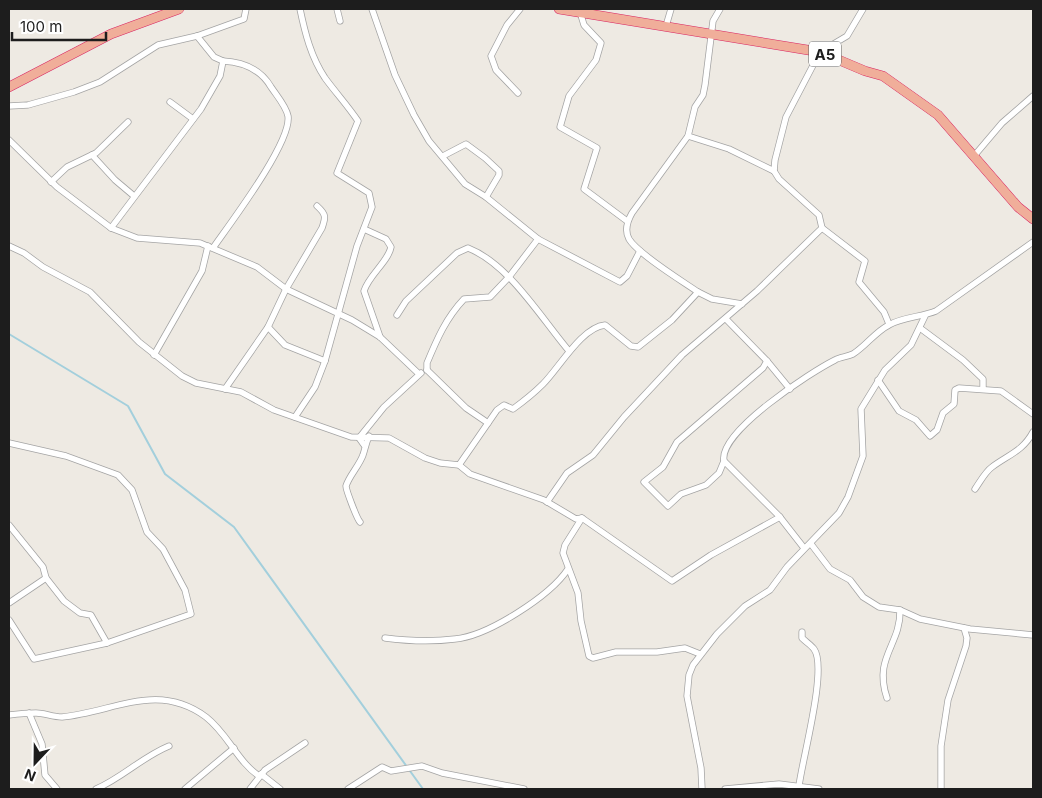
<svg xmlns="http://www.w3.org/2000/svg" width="1042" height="798" viewBox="0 0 1042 798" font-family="Inter,sans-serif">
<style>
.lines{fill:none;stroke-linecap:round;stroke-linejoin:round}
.stream{stroke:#a3cfdc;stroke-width:2}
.minor-casing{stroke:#a4a4a4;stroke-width:7}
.trunk-casing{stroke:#d82462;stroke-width:10}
.minor{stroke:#fff;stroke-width:5.5}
.trunk{stroke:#f0ae9a;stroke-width:9}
.labels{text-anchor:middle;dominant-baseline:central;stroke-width:4;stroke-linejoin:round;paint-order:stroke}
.shield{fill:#fff;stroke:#616161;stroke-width:1}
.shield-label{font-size:15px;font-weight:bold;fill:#1d1d1d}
</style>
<rect width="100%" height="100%" fill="#eeeae3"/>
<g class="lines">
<polyline class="stream" points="9,334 128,406 165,474 234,527 423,789"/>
<defs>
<g id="minor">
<polyline points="337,9 340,21"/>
<polyline points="372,9 395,75 414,115 429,141 465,184 486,197 538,239 620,282 627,276 640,251"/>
<polyline points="580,12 584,25 601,43 596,60 569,96 560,127 597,148 584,189 627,221"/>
<polyline points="666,26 671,9"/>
<polyline points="518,93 496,70 491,56 507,25 520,9"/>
<polyline points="170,102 193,119"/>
<polyline points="9,106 28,105 74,92 100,82 158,45 197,36 244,19 246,9"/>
<polyline points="688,136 729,149 774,171"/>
<polyline points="9,140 57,187 111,228 137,238 200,243 257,267 286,289 352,320 380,337 419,374"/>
<polyline points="92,155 115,180 134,196"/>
<polyline points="443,156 466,144 485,158 499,171 499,175 486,197"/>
<polyline points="974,156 1002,123 1033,96"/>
<polyline points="51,182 67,167 96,153 128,122"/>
<polyline points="111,228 201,109 220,76 223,61 214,57 197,36"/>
<polyline points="822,228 865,261 859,282 884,312 889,324"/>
<path d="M364,229L386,239L391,247C388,262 369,275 364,291L380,337"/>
<polyline points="9,246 24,253 43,267 90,292 139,342 182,376 196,383 241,392 274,410 351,437 389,438 425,458 440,463 459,465 470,474 544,500 576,519 582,518 672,581 711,555 780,517"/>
<path d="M213,248C229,225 292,142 288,116C286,106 277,96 271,87C261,70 243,62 223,61"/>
<polyline points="698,292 712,299 742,304"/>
<path d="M397,315L406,301L457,253L468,248C509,264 541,318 569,351"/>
<polyline points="726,319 767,361 790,389"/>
<polyline points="268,327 285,345 325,361"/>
<polyline points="920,328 963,360 983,379 983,388"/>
<polyline points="154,355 202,271 208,246"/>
<path d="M427,370V363C437,339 446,318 464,299L490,297L509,277L538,239"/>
<polyline points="427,370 466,408 488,423"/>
<polyline points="878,380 899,411 916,420 930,436 937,430 943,413 954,404 955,390 959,388 1001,391 1033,414"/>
<path d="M225,389L268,327L286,289L322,228C326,217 326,214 317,206"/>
<path d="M295,417L315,387L325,361L357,246L372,207L369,193L337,173L358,121C348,106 336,93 325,78C311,57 305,33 300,9"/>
<polyline points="9,443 66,456 118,475 132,490 147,532 163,549 185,590 191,614 107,643 34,659 9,620"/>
<polyline points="364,445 359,438 384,407 421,373"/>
<polyline points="724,461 719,473 706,485 681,494 668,506 644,482 663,467 677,442 763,368 767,361"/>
<path d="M459,465L497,410L504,405L513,409C524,401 534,393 543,384C559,368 582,327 605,325L631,346L638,347L672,320L698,292C682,281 638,254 629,239C624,230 628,220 632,213L688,136L695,107L703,95L705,85L713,21L720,9"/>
<path d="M975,489C980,482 985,472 992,467C1008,455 1023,451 1033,432"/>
<polyline points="547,502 567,473 593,455 624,417 682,355 757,291 822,228 819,215 779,179 774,171 775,160 786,117 820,52 847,36 863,9"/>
<polyline points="582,518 565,545 563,553 578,593 581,621 589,656 593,658 616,652 657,652 685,648 700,654"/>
<path d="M360,522C357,519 346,490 346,486C349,476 359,466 363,455C365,449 366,443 369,436"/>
<polyline points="9,525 43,567 46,578 64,601 80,613 91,615 107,643"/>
<polyline points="811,544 830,569 850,580 863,597 879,607 900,610 920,619 970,629 1033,635"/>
<path d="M804,548L779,516L724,461C718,432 811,372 835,360C840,357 847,357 853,354C866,346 875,332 889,325C902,317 922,317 936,311L1033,242"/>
<polyline points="9,603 46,578"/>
<path d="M385,638C408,641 432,642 455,639C488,636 550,596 568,569"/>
<path d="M887,698C873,657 901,645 900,610"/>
<polyline points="29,713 42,744 45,775 57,789"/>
<path d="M9,715C17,714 27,713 36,713C44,713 53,717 62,717C114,712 157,681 206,717C228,734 237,761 259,776"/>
<polyline points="261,774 280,789"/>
<path d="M799,786C802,760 828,668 814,649C811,645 806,642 802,638V632"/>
<path d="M96,789C122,778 142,757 169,746"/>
<polyline points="185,789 234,748"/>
<polyline points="250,789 265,770 305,743"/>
<polyline points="348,789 382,767 391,771 422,766 442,773 524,789"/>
<polyline points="702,789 701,768 687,696 689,675 693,665 717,634 745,606 770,590 787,567 839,513 848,497 863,456 861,409 885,370 911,345 925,316"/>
<polyline points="725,789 779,784 819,789"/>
<polyline points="941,789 941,746 948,700 966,646 967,638 964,628"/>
</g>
<g id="trunk">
<polyline points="559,9 820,52 865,71 883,76 938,115 1018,207 1033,219"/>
<polyline points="9,87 111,34 179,9"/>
</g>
</defs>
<use href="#minor" class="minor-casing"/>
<use href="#trunk" class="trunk-casing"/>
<use href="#minor" class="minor"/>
<use href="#trunk" class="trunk"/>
</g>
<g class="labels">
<rect class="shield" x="809" y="41.5" width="32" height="25" rx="4"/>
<g class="shield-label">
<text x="825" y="54">A5</text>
</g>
</g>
<rect width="1042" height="798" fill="none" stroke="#1d1d1d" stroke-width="20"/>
<g transform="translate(35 763) rotate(202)" stroke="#ffffff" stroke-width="4" paint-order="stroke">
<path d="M0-4L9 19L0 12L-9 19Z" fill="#1d1d1d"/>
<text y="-8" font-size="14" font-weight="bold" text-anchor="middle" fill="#1d1d1d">N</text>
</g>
<path d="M12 32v8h94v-8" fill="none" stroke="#1d1d1d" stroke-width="2.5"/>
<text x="20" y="32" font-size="15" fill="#1d1d1d" stroke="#ffffff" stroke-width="4" paint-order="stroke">100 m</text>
</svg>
